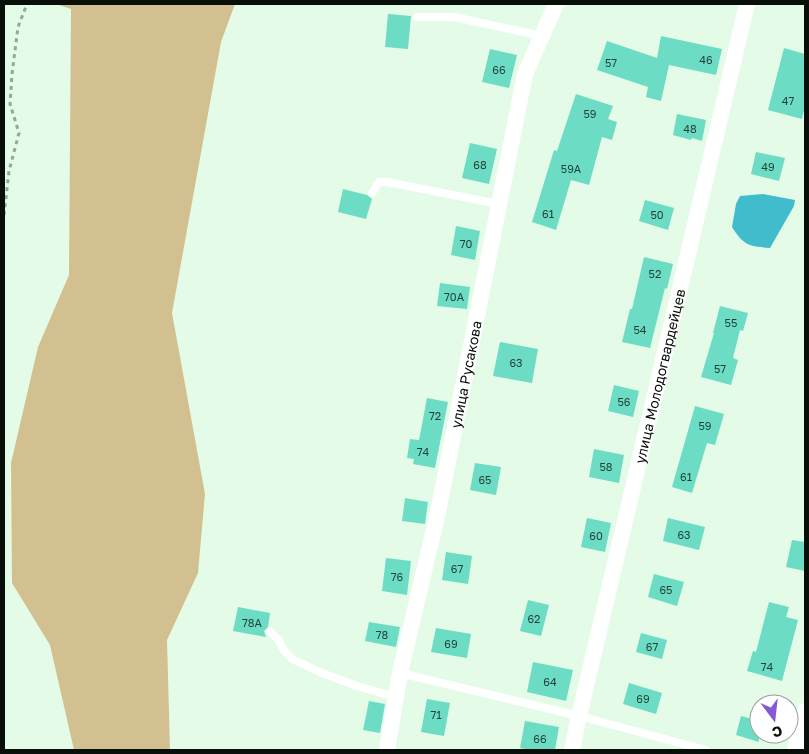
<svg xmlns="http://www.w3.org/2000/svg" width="809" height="754" viewBox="0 0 809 754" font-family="'Golos Text',sans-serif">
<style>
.green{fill:#d2c090}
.water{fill:#40bccc}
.building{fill:#6cdcc5}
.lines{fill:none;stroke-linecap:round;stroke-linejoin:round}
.path{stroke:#96a798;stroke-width:3;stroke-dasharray:4 4;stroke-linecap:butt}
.service{stroke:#fff;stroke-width:8}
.minor{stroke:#fff;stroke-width:16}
.labels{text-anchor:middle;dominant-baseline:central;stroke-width:4.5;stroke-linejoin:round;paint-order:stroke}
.number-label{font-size:11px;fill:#214238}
.street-label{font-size:14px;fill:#080f09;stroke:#fff}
</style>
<rect width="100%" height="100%" fill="#e4fbe7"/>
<polygon class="green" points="56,4 235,4 221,42 172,313 205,494 198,573 167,640 170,750 74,750 50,645 12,583 11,463 38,347 69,275 71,9"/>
<path class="water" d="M763,194L795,200L794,206L770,248C749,246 744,246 732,227L736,204L740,196Z"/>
<g class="building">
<polygon points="388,14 411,16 408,49 385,47"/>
<polygon points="661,36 722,49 716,75 669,65 661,101 646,97 648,87 597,70 607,41 657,58"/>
<polygon points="784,48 805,54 805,106 802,119 768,110"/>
<polygon points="490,49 517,55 509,88 482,82"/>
<polygon points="576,94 613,106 608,119 617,122 612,140 602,137 589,185 571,180 556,230 532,222 554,150 557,151"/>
<polygon points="677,114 706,120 702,141 692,138 691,140 673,135"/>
<polygon points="470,143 497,149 489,184 462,178"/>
<polygon points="756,152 785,158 779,181 751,174"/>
<polygon points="343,189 367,195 372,199 366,219 338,212"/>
<polygon points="645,200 674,208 668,230 639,221"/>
<polygon points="456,226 480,231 475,260 451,255"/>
<polygon points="644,257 673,264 667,289 665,288 650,348 622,342 630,309 632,309"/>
<polygon points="440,283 470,287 467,309 437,306"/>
<polygon points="720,306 748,313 743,331 740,330 733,358 738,360 731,385 701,377 714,333 713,333"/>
<polygon points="500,342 538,349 532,383 493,376"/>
<polygon points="614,385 639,391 633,417 608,411"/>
<polygon points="427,398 448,402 435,468 413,464 414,459 407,458 410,439 419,440"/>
<polygon points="695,406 724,414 715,445 707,443 692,493 672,487"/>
<polygon points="594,449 624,455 619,483 589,477"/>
<polygon points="475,463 501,467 496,495 470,490"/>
<polygon points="405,498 428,502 425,524 402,521"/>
<polygon points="587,518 611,523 605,552 581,547"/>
<polygon points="668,518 705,527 699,550 663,541"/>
<polygon points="792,540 805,542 805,571 786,567"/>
<polygon points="446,552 472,556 468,584 442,580"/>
<polygon points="386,558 411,561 407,595 382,591"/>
<polygon points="654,574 684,582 677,606 648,597"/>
<polygon points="528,600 549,605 541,636 520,631"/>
<polygon points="769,602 789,607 786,617 798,620 782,681 747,671 753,651 756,652"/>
<polygon points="238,607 270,613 268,627 264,631 266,637 233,631"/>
<polygon points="369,622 400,627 396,647 365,641"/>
<polygon points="436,628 471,634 467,658 431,652"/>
<polygon points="641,633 667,640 662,659 636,652"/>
<polygon points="533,662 573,670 566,701 527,692"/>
<polygon points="629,683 662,693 656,714 623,704"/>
<polygon points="427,699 450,703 444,736 421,732"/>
<polygon points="369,701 385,704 380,733 363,730"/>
<polygon points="741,716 759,721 759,742 736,735"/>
<polygon points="525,721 559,727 555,750 529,750 520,748"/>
</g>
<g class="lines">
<polyline class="path" points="4,215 9,171 19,133 10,104 12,74 18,27 27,4"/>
<g class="service">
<polyline points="417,17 454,17 542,36"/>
<polyline points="372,193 379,182 387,182 499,204"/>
<polyline points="270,632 278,639 283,649 292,659 322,673 357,686 396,697"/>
<polyline points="400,673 579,716 706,750"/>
</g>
<g class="minor">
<path id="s1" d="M387,750L400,673L438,512L525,74L556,4"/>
<path id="s2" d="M572,750L579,716L747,4"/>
<polyline points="795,750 805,711"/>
</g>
</g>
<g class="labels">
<g class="number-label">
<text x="706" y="59">46</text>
<text x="611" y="62">57</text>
<text x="499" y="69">66</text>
<text x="788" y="100">47</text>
<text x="590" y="113">59</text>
<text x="690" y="128">48</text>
<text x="480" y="164">68</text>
<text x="768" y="166">49</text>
<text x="571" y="168">59А</text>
<text x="548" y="213">61</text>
<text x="657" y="214">50</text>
<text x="466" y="243">70</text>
<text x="655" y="273">52</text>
<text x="454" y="296">70А</text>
<text x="731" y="322">55</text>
<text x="640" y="329">54</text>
<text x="516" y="362">63</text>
<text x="720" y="368">57</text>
<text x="624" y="401">56</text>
<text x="435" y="415">72</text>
<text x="705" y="425">59</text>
<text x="423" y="451">74</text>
<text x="606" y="466">58</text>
<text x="686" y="476">61</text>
<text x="485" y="479">65</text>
<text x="684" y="534">63</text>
<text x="596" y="535">60</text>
<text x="457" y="568">67</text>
<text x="397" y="576">76</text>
<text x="666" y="589">65</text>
<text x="534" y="618">62</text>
<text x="252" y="622">78А</text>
<text x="382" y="634">78</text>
<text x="451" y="643">69</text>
<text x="652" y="646">67</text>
<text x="767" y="666">74</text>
<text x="550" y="681">64</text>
<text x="643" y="698">69</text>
<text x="436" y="714">71</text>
<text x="540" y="738">66</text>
</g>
<g class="street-label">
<text stroke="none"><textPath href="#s1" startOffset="384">улица Русакова</textPath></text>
<text stroke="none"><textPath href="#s2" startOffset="384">улица Молодогвардейцев</textPath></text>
</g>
</g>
<rect width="809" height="754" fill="none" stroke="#080f09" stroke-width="10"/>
<g transform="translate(774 719) rotate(165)"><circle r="24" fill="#ffffff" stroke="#9c9f9d"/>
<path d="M0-4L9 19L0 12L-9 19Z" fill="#8459d3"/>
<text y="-8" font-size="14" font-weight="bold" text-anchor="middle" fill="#080f09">С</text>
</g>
</svg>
